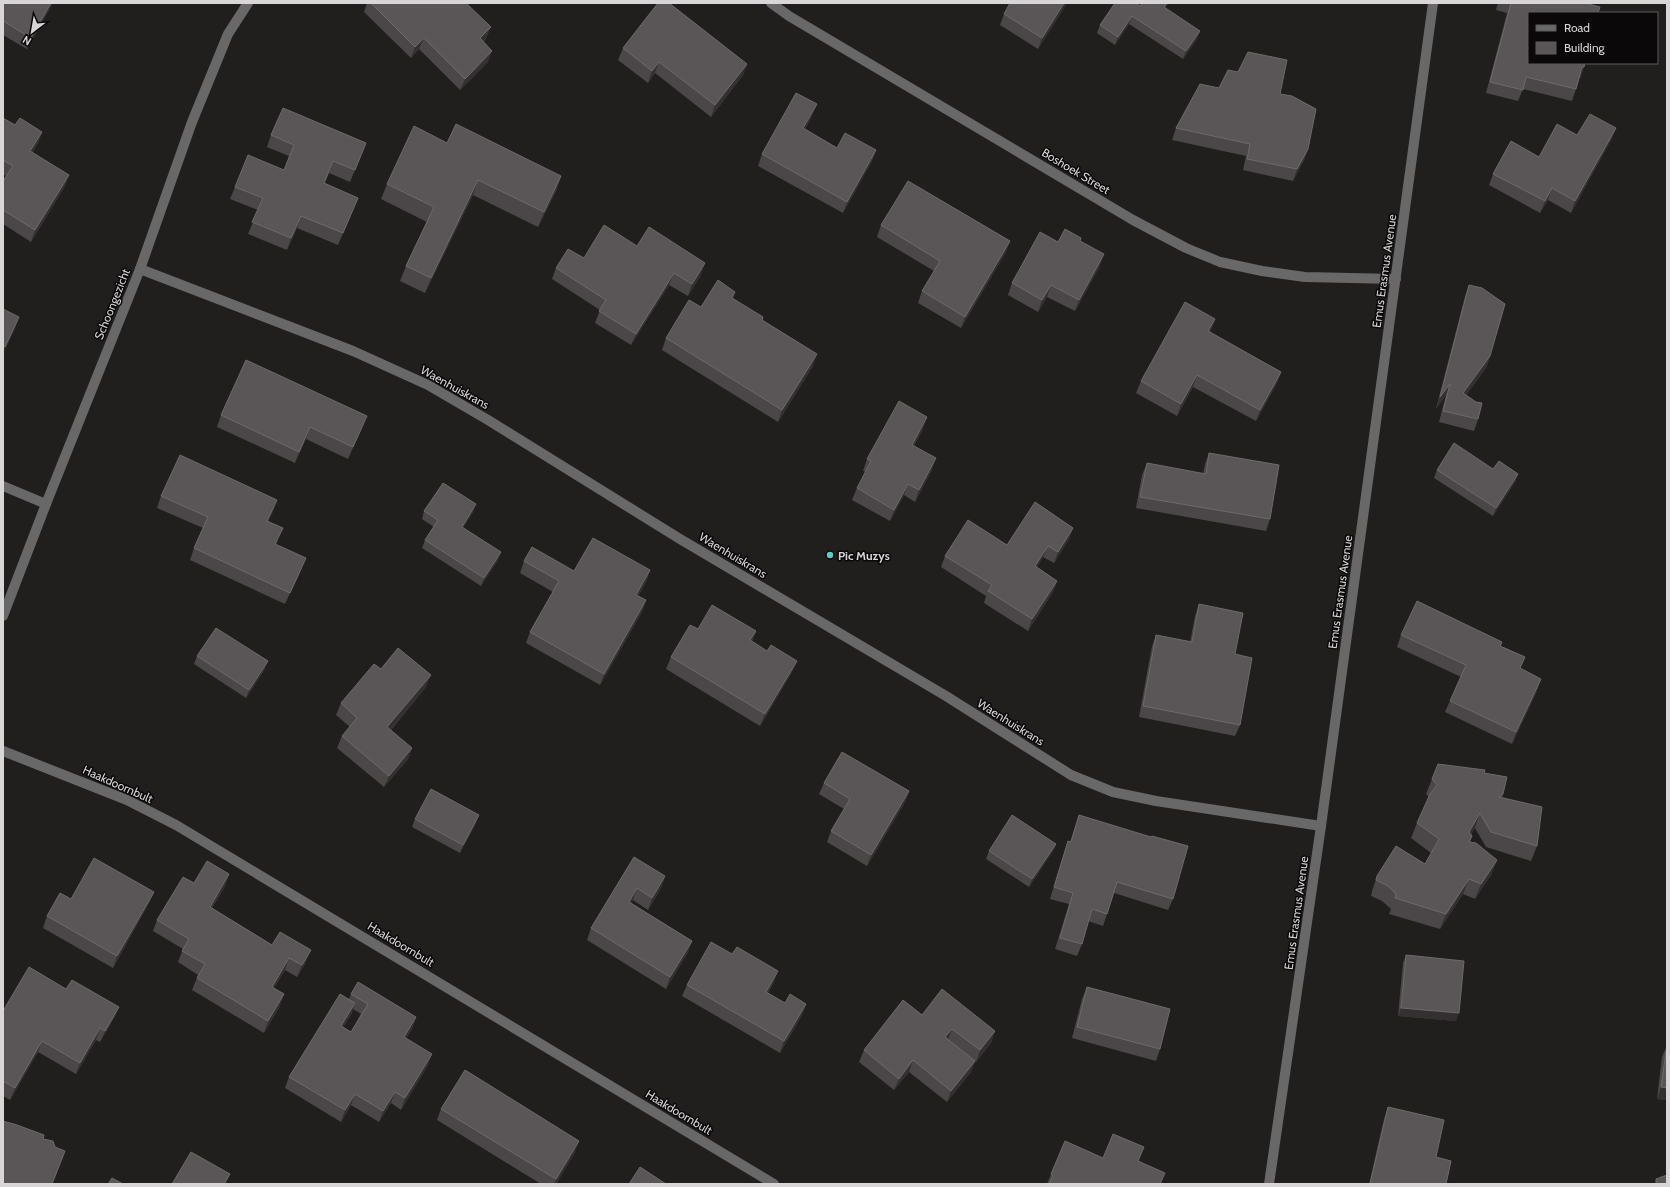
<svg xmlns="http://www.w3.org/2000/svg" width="1670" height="1187" viewBox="0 0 1670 1187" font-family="Cabin,sans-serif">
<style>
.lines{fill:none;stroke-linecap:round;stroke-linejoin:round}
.minor{stroke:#696868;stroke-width:10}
.wall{fill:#4b4748;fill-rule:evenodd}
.shaded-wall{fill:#343031}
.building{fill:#5a5657;stroke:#6e6a6b}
.poi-dot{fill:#55cec5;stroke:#0a0809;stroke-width:1.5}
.labels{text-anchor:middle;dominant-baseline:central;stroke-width:3;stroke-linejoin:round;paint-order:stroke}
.street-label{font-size:12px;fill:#d9d6d7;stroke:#0a0809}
.poi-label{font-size:12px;font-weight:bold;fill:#d9d6d7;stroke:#0a0809;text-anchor:start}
</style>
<rect width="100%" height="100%" fill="#211e1e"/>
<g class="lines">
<g class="minor">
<polyline points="771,3 789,16 1133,220 1186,248 1220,262 1262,271 1305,277 1396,279"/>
<polyline points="140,269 353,351 428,385 488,420 680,539 946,696 1071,775 1113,792 1156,801 1321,826"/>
<polyline points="3,486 46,504"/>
<polyline points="3,616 46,504 140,269 192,122 228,34 248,3"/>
<polyline points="3,751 127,800 176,825 774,1184"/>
<polyline points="1269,1184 1321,826 1433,3"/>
</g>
</g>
<g class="wall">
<polygon points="3,3 53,3 27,49 3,35"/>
<polygon points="367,3 466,3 486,39 483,42 488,62 460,90 419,49 411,58 364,12"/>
<polygon points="1067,3 1038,49 1000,25 1004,14"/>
<polygon points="1498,3 1585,3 1584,67 1580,79 1579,79 1576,89 1572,101 1523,89 1518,101 1486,93 1507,13 1496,10"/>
<polygon points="1140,6 1166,8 1197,39 1183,59 1129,24 1115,45 1097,33 1100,25"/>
<polygon points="623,48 747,64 743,75 711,117 655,73 648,83 618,60"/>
<polygon points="1280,94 1308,149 1304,160 1293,181 1243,170 1246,156 1172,140 1176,128"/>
<polygon points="812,116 805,129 837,148 876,150 872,161 843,213 758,166 762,154"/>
<polygon points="3,118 15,125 42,132 38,143 32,153 65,186 31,242 3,224 3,181 6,176 3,174"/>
<polygon points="1616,128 1611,140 1571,213 1548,200 1540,213 1489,185 1493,174 1539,157 1577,135"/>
<polygon points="271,135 366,143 350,182 329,173 325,183 353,210 338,245 297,228 287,250 248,234 258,210 230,199 235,187 284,170 289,156 267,147"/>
<polygon points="447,143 561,176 556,191 538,227 473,195 425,293 400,281 406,266 427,222 381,199 387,184"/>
<polygon points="881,225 1006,252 961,328 918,303 922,291 934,271 877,237"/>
<polygon points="1081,238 1080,241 1100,266 1075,311 1047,297 1038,312 1008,295 1012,283 1058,242"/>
<polygon points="637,246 701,275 688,296 669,285 631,345 595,323 600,310 552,279 556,268 584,258"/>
<polygon points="1469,285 1490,356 1486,368 1466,395 1478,419 1474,431 1439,422 1446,395 1436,409 1465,296"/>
<polygon points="733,298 762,320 813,366 778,422 662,350 666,338 701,307"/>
<polygon points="1215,319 1210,332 1281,372 1277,383 1256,421 1193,387 1177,416 1136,393 1141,381"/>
<polygon points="221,415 362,428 348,459 306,439 295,463 217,427"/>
<polygon points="923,429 914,446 932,470 915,502 904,495 890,521 852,500 857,488 866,472 863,471 867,459"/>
<polygon points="1209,453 1270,519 1266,531 1136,508 1142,475 1147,463 1203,474 1205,464"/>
<polygon points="1493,469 1518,474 1515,482 1493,516 1434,478 1437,470"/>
<polygon points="161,496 277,500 268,521 278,540 276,545 301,570 285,604 190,560 194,548 203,528 157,508"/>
<polygon points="424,511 473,512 463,528 498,560 481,586 422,548 425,540 434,527 422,519"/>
<polygon points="1073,528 1069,539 1054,563 1043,557 1037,567 1057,581 1053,592 1028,631 984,603 986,596 941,567 945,556 1007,545"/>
<polygon points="524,561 574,571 650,570 646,582 638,596 646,600 642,612 600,685 526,643 530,632 553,592 520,573"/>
<polygon points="1199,604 1240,725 1235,736 1139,717 1152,646 1156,635 1190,642 1195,616"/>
<polygon points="698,629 756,631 752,641 767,651 792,672 760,726 666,669 671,657"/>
<polygon points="1401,635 1502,642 1501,646 1525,657 1520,669 1537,691 1512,744 1445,712 1450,701 1461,677 1397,647"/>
<polygon points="197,656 265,669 246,698 194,664"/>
<polygon points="381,669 426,687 391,730 412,748 408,759 384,787 337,748 342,736 350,727 336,715 341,703"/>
<polygon points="1484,773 1503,794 1502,798 1537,846 1531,861 1486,847 1475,828 1471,834 1472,836 1470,842 1497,860 1491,875 1475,899 1463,894 1440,929 1389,914 1391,909 1382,901 1371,896 1372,891 1377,876 1425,864 1431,853 1411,838 1417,823 1429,797 1426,794 1432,779"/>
<polygon points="824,783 909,791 905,802 867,866 827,842 831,831 844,809 819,794"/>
<polygon points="1079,815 1173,899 1168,910 1114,893 1103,926 1088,921 1082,944 1077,956 1055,949 1069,904 1050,899 1064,853 1068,841 1070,842"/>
<polygon points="415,819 476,823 460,853 412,827"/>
<polygon points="1056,844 1053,851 1029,887 986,859 989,851"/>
<polygon points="634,857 665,876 661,888 648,910 633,900 631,903 692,941 688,952 666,989 587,940 591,928"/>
<polygon points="229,874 225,886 212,908 272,945 306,962 297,977 285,970 274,988 280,1006 264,1033 192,990 197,978 198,975 178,962 183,949 153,931 157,920 194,883"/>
<polygon points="154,892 149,903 113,968 43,928 47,916 71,899"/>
<polygon points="1406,955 1456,1021 1398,1016 1403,963"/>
<polygon points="774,982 768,993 785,1003 806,1004 802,1015 780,1053 682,996 687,985"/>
<polygon points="1087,987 1160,1049 1156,1061 1072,1038 1082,999"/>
<polygon points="66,989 119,1007 114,1018 100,1042 96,1040 76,1074 38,1052 10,1100 3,1096 3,1011"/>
<path d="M351,994L416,1017L412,1029L406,1038L428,1065L401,1110L391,1103L379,1122L351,1105L341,1122L285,1088L289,1077L349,999ZM353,1009L361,1014L351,1032L343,1027L351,1015Z"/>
<polygon points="922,1015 995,1031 991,1043 976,1062 975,1061 971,1072 947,1102 909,1072 894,1090 859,1062 864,1050"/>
<polygon points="1667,1045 1667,1100 1657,1099 1662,1057"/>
<polygon points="1388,1107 1436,1157 1446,1184 1369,1184 1384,1119"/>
<polygon points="441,1109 575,1152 556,1184 541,1184 437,1120"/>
<polygon points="1103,1158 1139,1161 1160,1184 1047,1184 1051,1174"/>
</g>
<g class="shaded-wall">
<polygon points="51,3 53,3 27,49 31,38"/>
<polygon points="1064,3 1067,3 1038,49 1042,38"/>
<polygon points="1167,3 1169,3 1161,15 1164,7"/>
<polygon points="1132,16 1129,24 1115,45 1118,37"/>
<polygon points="491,27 486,39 475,50 480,38"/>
<polygon points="1200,31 1197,39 1183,59 1186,51"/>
<polygon points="424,38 419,49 411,58 415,47"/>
<polygon points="492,51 488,62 460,90 465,79"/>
<polygon points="659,62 655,73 648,83 652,71"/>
<polygon points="747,64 743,75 711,117 715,105"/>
<polygon points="1582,67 1584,67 1580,79 1578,79"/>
<polygon points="817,104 812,116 799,140 803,128"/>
<polygon points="1616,128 1611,140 1571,213 1575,201"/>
<polygon points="42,132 38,143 25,163 30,151"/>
<polygon points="1308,149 1304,160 1293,181 1297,169"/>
<polygon points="876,150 872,161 843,213 847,202"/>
<polygon points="333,161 329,173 320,195 324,183"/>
<polygon points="69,175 65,186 31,242 35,230"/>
<polygon points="561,176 556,191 538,227 544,212"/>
<polygon points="478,180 473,195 425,293 431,278"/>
<polygon points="1552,188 1548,200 1540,213 1545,201"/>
<polygon points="301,216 297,228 287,250 291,238"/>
<polygon points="1010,241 1006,252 961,328 965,317"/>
<polygon points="1104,254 1100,266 1075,311 1079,300"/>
<polygon points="705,263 701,275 688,296 692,284"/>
<polygon points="674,273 669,285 631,345 636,334"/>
<polygon points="1051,285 1047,297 1038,312 1042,300"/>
<polygon points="19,317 15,329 3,354 5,347"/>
<polygon points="1215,319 1211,331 1204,343 1208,331"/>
<polygon points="817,354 813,366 778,422 782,410"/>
<polygon points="1490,356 1486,368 1459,405 1463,393"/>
<polygon points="1281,372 1277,383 1256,421 1260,410"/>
<polygon points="1197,375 1193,387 1177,416 1181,404"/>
<polygon points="1450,384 1446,395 1436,409 1440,397"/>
<polygon points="367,416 362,428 348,459 353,447"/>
<polygon points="927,417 923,429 908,456 912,445"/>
<polygon points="310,427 306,439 295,463 299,452"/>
<polygon points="936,458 932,470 915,502 919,490"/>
<polygon points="1518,474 1515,482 1493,516 1496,508"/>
<polygon points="908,484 904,495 890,521 894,510"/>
<polygon points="277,500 273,512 263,533 267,521"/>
<polygon points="476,504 473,512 459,535 462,527"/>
<polygon points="283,528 278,540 271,556 275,544"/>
<polygon points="1073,528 1069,539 1054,563 1058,552"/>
<polygon points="1048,546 1043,557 1030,578 1035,566"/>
<polygon points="501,552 498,560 481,586 484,578"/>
<polygon points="306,558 301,570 285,604 290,593"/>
<polygon points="650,570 646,582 632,606 636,595"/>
<polygon points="1057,581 1053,592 1028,631 1032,619"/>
<polygon points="646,600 642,612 600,685 604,674"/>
<polygon points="756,631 751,642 750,640"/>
<polygon points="268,661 265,669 246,698 249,690"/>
<polygon points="797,661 792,672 760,726 765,714"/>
<polygon points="431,675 426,687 383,739 387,727"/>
<polygon points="1541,679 1537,691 1512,744 1516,732"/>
<polygon points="412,748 408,759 384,787 389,776"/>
<polygon points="909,791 905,802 867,866 871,855"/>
<polygon points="1480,813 1475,828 1464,847 1469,832"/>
<polygon points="479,815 476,823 460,853 463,845"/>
<polygon points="1056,844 1053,851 1029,887 1032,879"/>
<polygon points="1497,860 1491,875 1475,899 1481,884"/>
<polygon points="229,874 225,886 205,918 210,907"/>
<polygon points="665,876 661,888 648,910 652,898"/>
<polygon points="1469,879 1463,894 1440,929 1446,914"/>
<polygon points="637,888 633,900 625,913 629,902"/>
<polygon points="154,892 149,903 113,968 117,956"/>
<polygon points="692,941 688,952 666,989 670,977"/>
<polygon points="311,950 306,962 297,977 302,965"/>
<polygon points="289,958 285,970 268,998 272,987"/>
<polygon points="778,971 774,982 761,1004 766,992"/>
<polygon points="284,994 280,1006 264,1033 268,1021"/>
<polygon points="355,1003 351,1015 337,1038 341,1026"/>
<polygon points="806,1004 802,1015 780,1053 784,1041"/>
<polygon points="119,1007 114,1018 100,1042 105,1031"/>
<polygon points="1401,1008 1459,1013 1456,1021 1398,1016"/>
<polygon points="416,1017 412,1029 400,1048 404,1037"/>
<polygon points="100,1028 96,1040 76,1074 80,1063"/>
<polygon points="952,1029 948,1040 945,1037"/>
<polygon points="995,1031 991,1043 976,1062 980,1050"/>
<polygon points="42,1041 38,1052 10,1100 15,1088"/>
<polygon points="432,1054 428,1065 401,1110 405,1098"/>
<polygon points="913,1060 909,1072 894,1090 899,1079"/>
<polygon points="975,1061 971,1072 947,1102 951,1091"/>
<polygon points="1661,1087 1667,1088 1667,1100 1657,1099"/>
<polygon points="395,1092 391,1103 379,1122 383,1111"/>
<polygon points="355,1094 351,1105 341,1122 345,1110"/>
<polygon points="579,1141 575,1152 556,1184 554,1184 556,1179"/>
<polygon points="230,1174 226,1184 224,1184"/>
</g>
<g class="building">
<polygon points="3,3 51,3 31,38 3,21"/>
<polygon points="371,3 466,3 491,27 480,38 492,51 465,79 424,38 415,47"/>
<polygon points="658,3 669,3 747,64 715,105 659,62 652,71 623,48"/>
<polygon points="1010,3 1064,3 1042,38 1004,14"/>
<polygon points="1115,3 1136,3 1140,6 1142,3 1167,3 1164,7 1200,31 1186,51 1132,16 1118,37 1100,25"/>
<polygon points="1511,3 1585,3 1600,7 1598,13 1529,13 1529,63 1585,63 1584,67 1582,67 1576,89 1526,77 1523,90 1490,82"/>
<polygon points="1248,52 1287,60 1280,94 1292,96 1316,109 1308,149 1297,169 1247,159 1250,144 1176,128 1200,84 1219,88 1228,70 1238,72"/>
<polygon points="796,93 817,104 803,128 837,148 845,133 876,150 847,202 762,154"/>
<polygon points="283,108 366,143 355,170 333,161 324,183 358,198 343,233 301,216 291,238 252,222 263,198 235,187 248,155 284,170 294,145 271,135"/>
<polygon points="1590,114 1616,128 1575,201 1552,188 1545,201 1493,174 1511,141 1539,157 1557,124 1577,135"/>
<polygon points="3,118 15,125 20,118 42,132 30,151 69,175 35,230 3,210 3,181 13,166 3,160"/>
<polygon points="456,124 561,176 544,212 478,180 431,278 406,266 434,207 387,184 414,126 447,143"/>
<polygon points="908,181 1010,241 965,317 922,291 940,261 881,225"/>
<polygon points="604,225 637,246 649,227 705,263 692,284 674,273 636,334 599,311 606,300 556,268 568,249 584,258"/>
<polygon points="1065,229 1081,238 1080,241 1104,254 1079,300 1051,285 1042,300 1012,283 1040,232 1058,242"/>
<polygon points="718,280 735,292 732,298 763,317 762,320 817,354 782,410 666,338 689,300 701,307"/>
<polygon points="1469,285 1482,288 1505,304 1490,356 1463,393 1476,402 1482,403 1478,419 1443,411 1450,384 1440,397"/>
<polygon points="1185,302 1215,319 1208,331 1281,372 1260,410 1197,375 1181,404 1141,381"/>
<polygon points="3,309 19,317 5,347 3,346"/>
<polygon points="246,360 367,416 353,447 310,427 299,452 221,415"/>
<polygon points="899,401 927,417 912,445 936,458 919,490 908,484 894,510 857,488 871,461 867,459"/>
<polygon points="1454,443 1493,469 1499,461 1518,474 1496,508 1437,470"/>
<polygon points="1209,453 1279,465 1270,519 1140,497 1147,463 1206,474"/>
<polygon points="180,455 277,500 267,521 283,528 275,544 306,558 290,593 194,548 208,517 161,496"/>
<polygon points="443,483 476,504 462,527 501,552 484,578 425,540 438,520 424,511"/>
<polygon points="1035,502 1073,528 1058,552 1048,546 1035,566 1057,581 1032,619 988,591 992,585 945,556 968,520 1007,545"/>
<polygon points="593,538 650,570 636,595 646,600 604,674 530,632 559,581 524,561 532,547 574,571"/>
<polygon points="1417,601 1502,642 1500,646 1525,657 1520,668 1541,679 1516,732 1450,701 1466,665 1401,635"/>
<polygon points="1199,604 1243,613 1235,654 1252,658 1240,725 1143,706 1156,635 1192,642"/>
<polygon points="712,605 756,631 750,640 767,651 771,645 797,661 765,714 671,657 690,625 698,629"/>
<polygon points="216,628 268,661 249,690 197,656"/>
<polygon points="398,648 431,675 387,727 412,748 389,776 342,736 357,718 341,703 374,664 381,669"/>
<polygon points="842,752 909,791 871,855 831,831 850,799 824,783"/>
<polygon points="1438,764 1485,770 1484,773 1507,777 1503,794 1499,797 1542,807 1537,846 1491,832 1480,813 1469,832 1472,836 1469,842 1476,843 1497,860 1481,884 1469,879 1446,914 1395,898 1396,894 1388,886 1376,880 1377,876 1396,846 1425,864 1439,839 1417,823 1430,794 1437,785 1432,779"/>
<polygon points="431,789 479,815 463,845 415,819"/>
<polygon points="1012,815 1056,844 1032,879 989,851"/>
<polygon points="1079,815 1151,837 1152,836 1188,846 1173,899 1117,882 1107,914 1092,909 1082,944 1060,938 1073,893 1054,887 1068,841 1071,842"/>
<polygon points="634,857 665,876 652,898 637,888 629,902 692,941 670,977 591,928"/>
<polygon points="94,858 154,892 117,956 47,916 60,893 71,899"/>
<polygon points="207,861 229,874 210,907 272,945 280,932 311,950 302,965 289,958 272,987 284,994 268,1021 197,978 205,964 182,951 189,939 157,920 183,877 194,883"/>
<polygon points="711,942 732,954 737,947 778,971 766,992 785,1003 790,994 806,1004 784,1041 687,985"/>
<polygon points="1406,955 1464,961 1459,1013 1401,1008"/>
<polygon points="29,967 66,989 72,980 119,1007 105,1031 100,1028 80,1063 42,1041 15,1088 3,1081 3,1011"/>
<polygon points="358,982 416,1017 404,1037 432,1054 405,1098 395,1092 383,1111 355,1094 345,1110 289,1077 340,994 355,1003 341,1026 351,1032 368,1004 351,994"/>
<polygon points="1087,987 1170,1009 1160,1049 1077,1027"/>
<polygon points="942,989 995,1031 980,1050 952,1029 945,1037 975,1061 951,1091 913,1060 899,1079 864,1050 903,1000 922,1015"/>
<polygon points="1667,1045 1667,1088 1661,1087"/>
<polygon points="465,1070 579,1141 556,1179 441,1109"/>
<polygon points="1388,1107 1444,1120 1436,1157 1451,1161 1446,1184 1370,1184"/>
<polygon points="3,1121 17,1125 44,1135 43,1139 53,1141 55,1147 65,1151 52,1184 3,1184"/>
<polygon points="1113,1134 1144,1147 1138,1161 1165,1173 1160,1184 1049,1184 1053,1176 1051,1174 1065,1141 1103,1158"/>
<polygon points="191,1152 230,1174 224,1184 172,1184"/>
<polygon points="640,1167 666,1184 629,1184"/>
<polygon points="1667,1175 1667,1184 1656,1184 1656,1179"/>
<polygon points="112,1178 123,1184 108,1184"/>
</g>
<circle class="poi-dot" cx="830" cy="555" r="4"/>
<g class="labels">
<g class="street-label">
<text transform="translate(1076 171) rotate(31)">Boshoek Street</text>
<text transform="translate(1384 271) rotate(-82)">Emus Erasmus Avenue</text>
<text transform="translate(112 304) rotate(-68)">Schoongezicht</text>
<text transform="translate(455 387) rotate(29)">Waenhuiskrans</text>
<text transform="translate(733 555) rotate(31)">Waenhuiskrans</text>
<text transform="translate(1340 592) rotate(-82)">Emus Erasmus Avenue</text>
<text transform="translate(1011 722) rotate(32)">Waenhuiskrans</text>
<text transform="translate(118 784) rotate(24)">Haakdoornbult</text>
<text transform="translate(1296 913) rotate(-82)">Emus Erasmus Avenue</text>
<text transform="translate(401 944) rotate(31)">Haakdoornbult</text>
<text transform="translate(679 1112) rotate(31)">Haakdoornbult</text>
</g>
<g class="poi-label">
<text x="838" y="555">Pic Muzys</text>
</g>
</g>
<rect width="1670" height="1187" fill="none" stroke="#d9d6d7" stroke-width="8"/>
<rect x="1528" y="12" width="130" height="52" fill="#0a0809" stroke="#5d5a5b"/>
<rect x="1536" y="25" width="20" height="6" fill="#696868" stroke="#5d5a5b"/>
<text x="1564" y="32" font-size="12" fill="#d9d6d7">Road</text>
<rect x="1536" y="42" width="20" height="12" fill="#5a5657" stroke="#5d5a5b"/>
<text x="1564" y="52" font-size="12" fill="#d9d6d7">Building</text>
<g transform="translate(32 32) rotate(211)" stroke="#0a0809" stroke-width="3" paint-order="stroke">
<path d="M0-3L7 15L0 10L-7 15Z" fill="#d9d6d7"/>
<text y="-6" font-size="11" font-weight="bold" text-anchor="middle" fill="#d9d6d7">N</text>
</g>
</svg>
